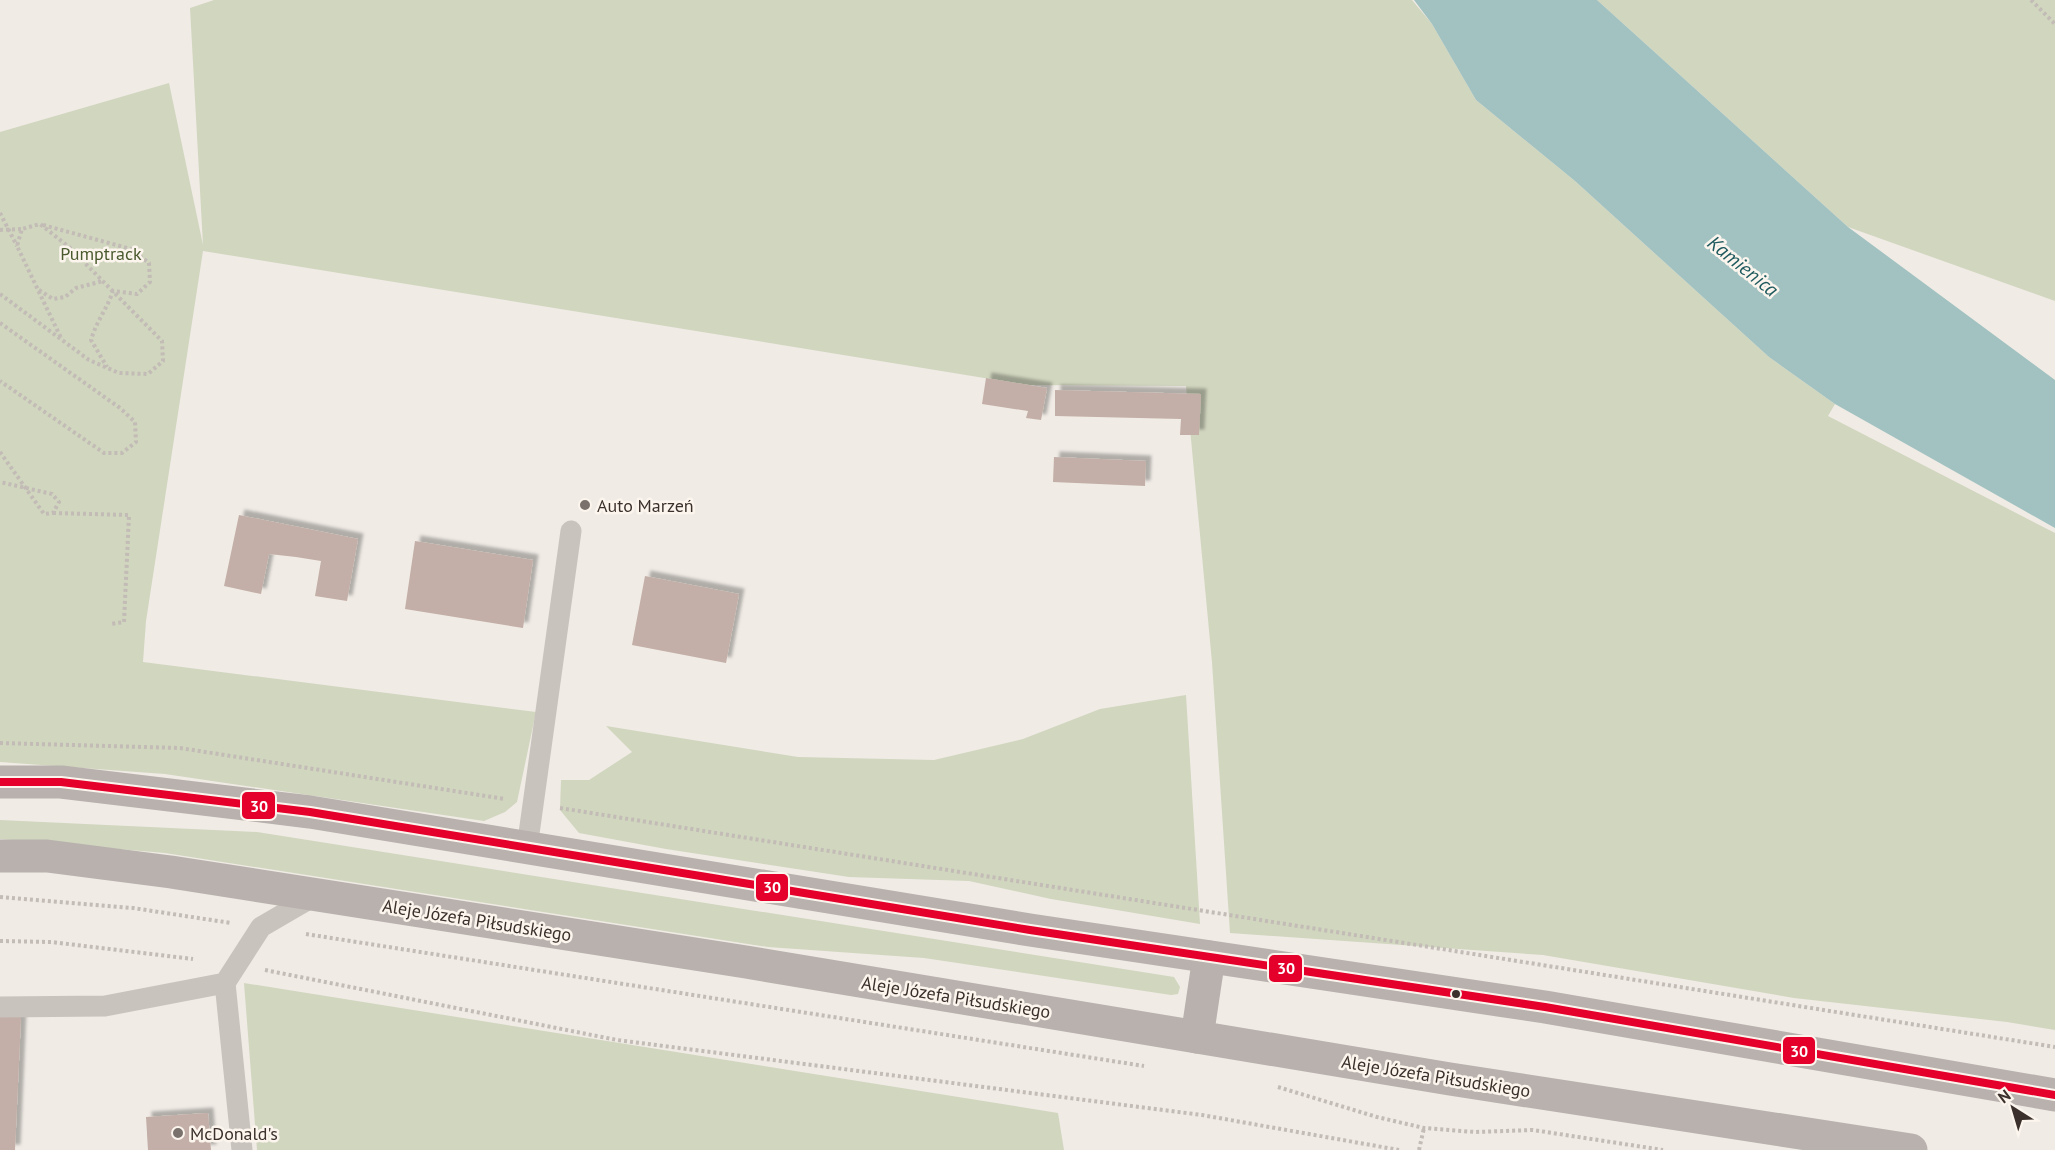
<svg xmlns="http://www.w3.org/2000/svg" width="2055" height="1150" viewBox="0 0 2055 1150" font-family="'PT Sans',sans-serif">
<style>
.green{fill:#d1d6bf}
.water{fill:#a1c2c1}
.building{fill:#c3afa7;filter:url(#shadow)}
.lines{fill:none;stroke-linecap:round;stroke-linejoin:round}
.path{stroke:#c2bbb6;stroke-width:4;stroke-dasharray:3 3;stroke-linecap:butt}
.lane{stroke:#c9c3be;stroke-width:21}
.primary{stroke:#b8b1ad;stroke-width:33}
.bus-1-casing{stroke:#fbf5ee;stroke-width:12}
.bus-1{stroke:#e4002b;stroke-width:8}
.poi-dot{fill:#7a716c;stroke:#fbf5ee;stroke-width:2}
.bus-dot{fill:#3b302b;stroke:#fbf5ee;stroke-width:2}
.labels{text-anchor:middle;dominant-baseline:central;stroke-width:5;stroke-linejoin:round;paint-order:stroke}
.park-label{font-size:18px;fill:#4a5a2e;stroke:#fbf5ee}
.poi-label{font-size:18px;fill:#3b302b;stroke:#fbf5ee;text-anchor:start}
.street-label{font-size:18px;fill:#3b302b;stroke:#fbf5ee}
.water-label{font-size:20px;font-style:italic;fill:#1f5a5e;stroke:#fbf5ee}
.line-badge{stroke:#fbf5ee;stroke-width:2}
.badge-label{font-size:16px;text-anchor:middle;font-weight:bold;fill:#fff}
</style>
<defs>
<filter id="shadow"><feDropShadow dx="5.5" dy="-5.5" stdDeviation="1.5" flood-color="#0004"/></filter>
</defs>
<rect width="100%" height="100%" fill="#f0ebe5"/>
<g class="green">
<polygon points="214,0 1412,0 1432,24 1476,100 1575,181 1769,357 1835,404 1828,416 2055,533 2055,1030 2007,1022 1794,998 1543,955 1230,933 1212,662 1186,386 1028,385 203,251 146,621 143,662 536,712 517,802 505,812 484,821 165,774 0,762 0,132 169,83 203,245 190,8"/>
<polygon points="1597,0 2055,0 2055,301 1848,227"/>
<polygon points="1186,695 1200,924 1051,899 969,881 849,877 666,849 579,833 560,810 561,780 589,780 632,752 606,726 798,757 934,760 1023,739 1100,709"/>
<polygon points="0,820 257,832 1174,977 1180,987 1178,994 1171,995 924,958 768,947 165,853 0,839"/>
<polygon points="244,983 1058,1113 1064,1150 257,1150"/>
</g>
<polygon class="water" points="1414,0 1597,0 1848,227 2055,380 2055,528 1835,404 1769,357 1575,181 1476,100 1432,24"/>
<g class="building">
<polygon points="986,378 1047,388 1041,420 1026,418 1028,411 982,404"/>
<polygon points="1055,390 1201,394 1199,435 1180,435 1181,419 1055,416"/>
<polygon points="1054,457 1146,461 1145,486 1053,482"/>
<polygon points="239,515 358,539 347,601 315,596 321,561 296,557 269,554 261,594 224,586"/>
<polygon points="415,541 533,560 523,628 405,609"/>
<polygon points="645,576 739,594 726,663 632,645"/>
<polygon points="0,1016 21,1017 15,1150 0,1150"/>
<polygon points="208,1113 211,1150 148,1150 146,1117"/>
</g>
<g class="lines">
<g class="path">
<polyline points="2031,0 2055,24"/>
<polyline points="0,213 17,246"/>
<path d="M43,225L131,249L149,263L150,282L137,294L113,291C107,309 96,322 91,340L107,367"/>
<polyline points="0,230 22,229"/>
<polyline points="39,290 53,299 65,297 76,288 103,281"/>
<polyline points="0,294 89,360 119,373 148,374 163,361 162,341 69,247 40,224 22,229 17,246 61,338"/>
<polyline points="0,323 120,408 135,422 136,442 122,453 104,453 0,381"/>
<polyline points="0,452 44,514 53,513 59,502 52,494 0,482"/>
<polyline points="53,513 129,515 124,622 110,624"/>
<polyline points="0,743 180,748 505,799"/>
<polyline points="560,808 2055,1047"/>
<polyline points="0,897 133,908 231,923"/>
<polyline points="306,934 1144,1066"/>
<polyline points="0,941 51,942 193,959"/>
<polyline points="265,970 617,1040 1202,1115 1399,1150"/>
<polyline points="1278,1087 1377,1117 1424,1128 1475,1132 1533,1130 1663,1150"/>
<polyline points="1419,1150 1424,1128"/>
</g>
<g class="lane">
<polyline points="527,848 571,531"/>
<polyline points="225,983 242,1150"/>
<polyline points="0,1007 105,1006 225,983 261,927 316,895"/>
</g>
<g class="primary">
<polyline points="0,782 61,782 310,812 1030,930 1545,1007 2055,1095"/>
<polyline points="0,856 47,856 171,872 746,962 1450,1079 1911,1150"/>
<polyline points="1197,1037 1209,957"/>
</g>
<defs>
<polyline id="bus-1" points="0,782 61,782 310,812 1030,930 1545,1007 2055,1095"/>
</defs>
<use href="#bus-1" class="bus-1-casing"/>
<use href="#bus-1" class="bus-1"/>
</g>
<g class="poi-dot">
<circle cx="585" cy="505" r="6"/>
<circle cx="178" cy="1133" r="6"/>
</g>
<circle class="bus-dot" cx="1456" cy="994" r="5"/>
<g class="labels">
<g class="park-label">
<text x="101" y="253">Pumptrack</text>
</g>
<g class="poi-label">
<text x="597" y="505">Auto Marzeń</text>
<text x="190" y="1133">McDonald's</text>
</g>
<g class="street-label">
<text transform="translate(477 920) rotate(9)">Aleje Józefa Piłsudskiego</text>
<text transform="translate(956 997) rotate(9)">Aleje Józefa Piłsudskiego</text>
<text transform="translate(1436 1076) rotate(9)">Aleje Józefa Piłsudskiego</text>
</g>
<g class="water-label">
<text transform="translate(1743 266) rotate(39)">Kamienica</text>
</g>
</g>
<g class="line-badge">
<rect x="241" y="791" width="35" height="29" rx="6" fill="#e4002b"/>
<rect x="755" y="873" width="34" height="29" rx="6" fill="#e4002b"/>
<rect x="1268" y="954" width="35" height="29" rx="6" fill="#e4002b"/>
<rect x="1782" y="1036" width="34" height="29" rx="6" fill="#e4002b"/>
</g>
<g class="badge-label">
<text x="259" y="812">30</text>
<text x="772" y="893">30</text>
<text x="1286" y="974">30</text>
<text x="1799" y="1057">30</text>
</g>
<g transform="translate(2013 1108) rotate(323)" stroke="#fbf5ee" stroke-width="4.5" paint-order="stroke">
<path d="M0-4.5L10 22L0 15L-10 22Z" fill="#3b302b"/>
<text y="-9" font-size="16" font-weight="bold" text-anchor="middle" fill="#3b302b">N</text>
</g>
</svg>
